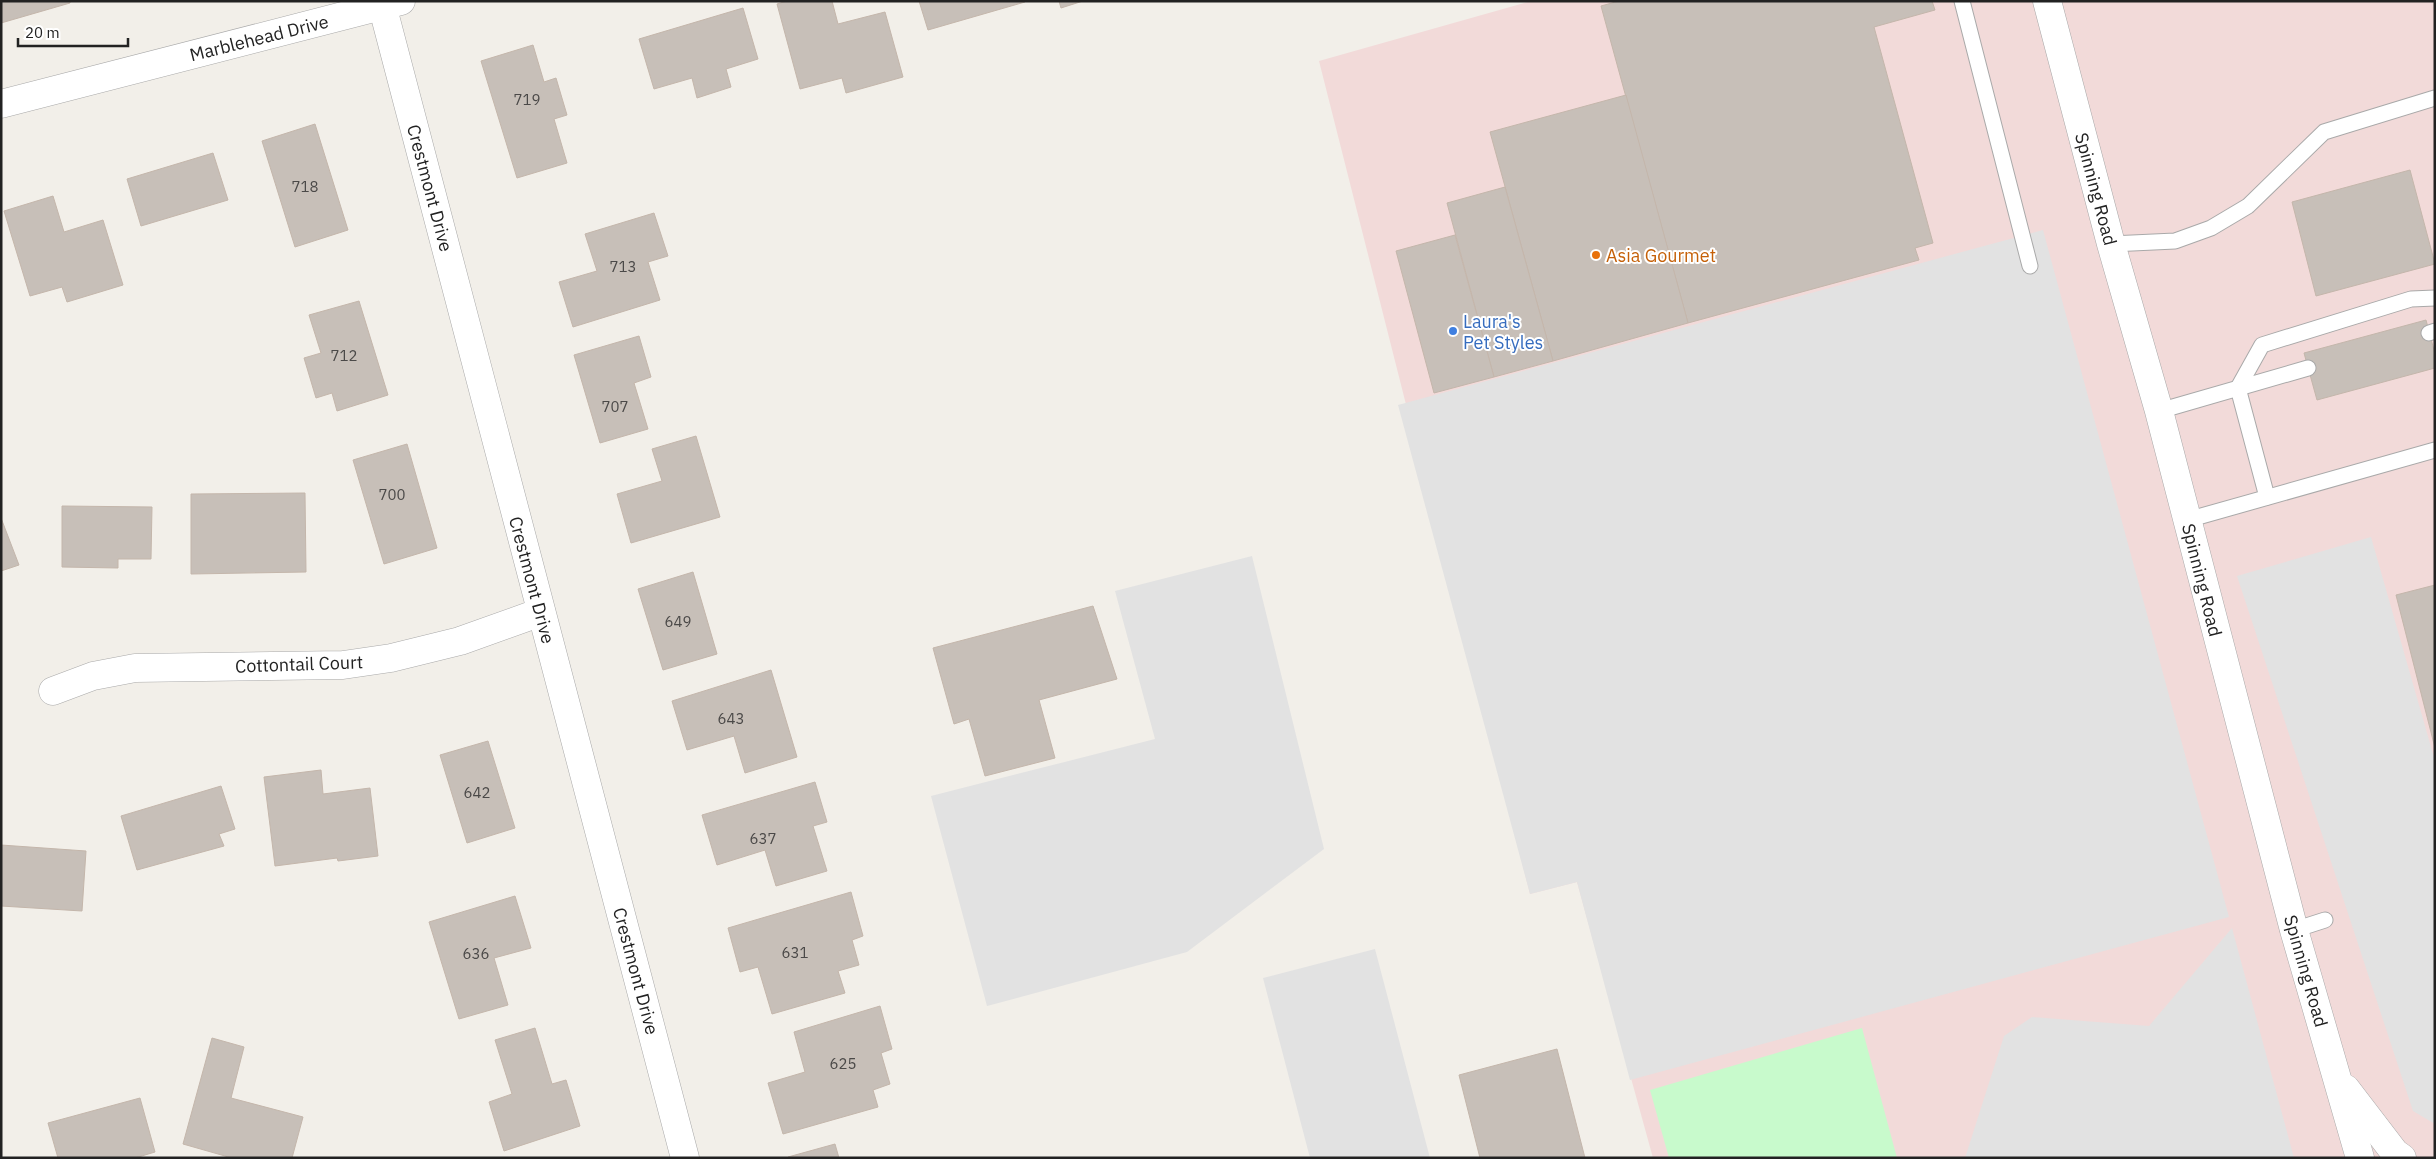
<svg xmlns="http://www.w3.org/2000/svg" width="2436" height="1159" viewBox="0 0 2436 1159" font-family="'IBM Plex Sans',sans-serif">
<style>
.commercial{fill:#f2dad9}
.park{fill:#c8facc}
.parking{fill:#e2e2e2}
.building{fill:#c7bfb8;stroke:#c4b6ab}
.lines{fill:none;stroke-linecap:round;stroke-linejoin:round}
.service-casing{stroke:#a9a9a9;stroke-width:17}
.minor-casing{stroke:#a9a9a9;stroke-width:29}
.tertiary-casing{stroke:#a9a9a9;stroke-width:29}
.service{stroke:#fff;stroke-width:15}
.minor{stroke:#fff;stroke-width:28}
.tertiary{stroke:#fff;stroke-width:28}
.food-dot{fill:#e8710a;stroke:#fff;stroke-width:2}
.shop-dot{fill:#3f7fe0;stroke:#fff;stroke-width:2}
.labels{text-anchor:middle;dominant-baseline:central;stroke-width:4;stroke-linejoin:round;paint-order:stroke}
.number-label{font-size:15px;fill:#4b4948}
.street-label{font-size:18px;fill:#222;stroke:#fff}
.food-label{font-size:18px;fill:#c56008;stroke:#fff;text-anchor:start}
.shop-label{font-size:18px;fill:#366cbe;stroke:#fff;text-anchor:start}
</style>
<rect width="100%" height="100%" fill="#f2efe9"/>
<polygon class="commercial" points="1531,1 2435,1 2435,1158 1653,1158 1577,882 1530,894 1319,61"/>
<polygon class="park" points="1862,1028 1897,1158 1669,1158 1650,1090"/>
<g class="parking">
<polygon points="2043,230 2229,917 1630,1080 1577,882 1530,894 1398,405"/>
<polygon points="2371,537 2435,761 2435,1124 2413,1111 2237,576"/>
<polygon points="1252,556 1324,849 1187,952 987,1006 931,796 1155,739 1115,591"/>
<polygon points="2232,928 2294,1158 1965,1158 2004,1036 2032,1017 2149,1026"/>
<polygon points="1375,949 1430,1158 1310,1158 1263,978"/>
</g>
<g class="building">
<polygon points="1,1 70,1 70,3 1,23"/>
<polygon points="787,1 832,1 838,24 885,12 903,77 846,93 842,78 800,89 777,4"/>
<polygon points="919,1 1025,1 1025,2 928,30"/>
<polygon points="1059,1 1083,1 1061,8"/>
<polygon points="1619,1 1932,1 1935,10 1874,27 1933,243 1915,248 1919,260 1688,323 1601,6"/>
<polygon points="743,8 758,59 726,69 731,87 697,98 692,78 654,89 639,39"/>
<polygon points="533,45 544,82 556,78 567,115 554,119 567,163 517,178 481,61"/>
<polygon points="1626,95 1688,323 1553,361 1490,132"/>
<polygon points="315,124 348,230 295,247 262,141"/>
<polygon points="213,153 228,200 141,226 127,179"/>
<polygon points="2410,170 2435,264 2316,296 2292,202"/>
<polygon points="1505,187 1553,361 1494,377 1447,203"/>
<polygon points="53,196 64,232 103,220 123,285 67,302 62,287 30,296 4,211"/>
<polygon points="654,213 668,256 648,262 660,300 573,327 559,282 597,271 585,234"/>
<polygon points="1455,235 1494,377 1434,393 1396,251"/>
<polygon points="359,301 388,395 337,411 332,393 316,398 304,358 321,353 309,315"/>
<polygon points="2426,320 2435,354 2435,368 2317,400 2304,353"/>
<polygon points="639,336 651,377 634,383 648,429 600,443 574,355"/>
<polygon points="696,436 720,517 631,543 617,494 662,481 652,449"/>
<polygon points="407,444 437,548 384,564 353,460"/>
<polygon points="305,493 306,572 191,574 191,494"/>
<polygon points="62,506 152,507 151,559 118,559 118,568 62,567"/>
<polygon points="1,518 19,565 1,571"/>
<polygon points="693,572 717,654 663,670 638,589"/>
<polygon points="2435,585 2435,748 2396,595"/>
<polygon points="1093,606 1117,679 1039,700 1055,758 985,776 969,719 954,724 933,648"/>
<polygon points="771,670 797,757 745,773 734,736 687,750 672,701"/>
<polygon points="488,741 515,828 467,843 440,755"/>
<polygon points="321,770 323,794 370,788 378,856 338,861 337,858 275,866 264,777"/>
<polygon points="815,782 827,822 813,826 827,871 776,886 765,850 717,865 702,815"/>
<polygon points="221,786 235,829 219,834 224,846 137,870 121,816"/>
<polygon points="1,845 86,851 82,911 1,906"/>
<polygon points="851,892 863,936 852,940 859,965 838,971 845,993 772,1014 758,967 740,972 728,928"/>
<polygon points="515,896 531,948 494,958 508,1005 459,1019 429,922"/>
<polygon points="880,1006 892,1049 881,1053 890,1084 873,1090 878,1107 783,1134 768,1083 805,1072 794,1032"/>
<polygon points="535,1028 552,1084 566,1080 580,1126 504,1151 489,1102 512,1094 495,1040"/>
<polygon points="212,1038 244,1047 231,1098 303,1117 292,1158 232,1158 183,1144"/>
<polygon points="1557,1049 1585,1158 1480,1158 1459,1075"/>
<polygon points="140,1098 155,1152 135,1158 58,1158 48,1123"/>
<polygon points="835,1144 839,1158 788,1158 788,1157"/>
</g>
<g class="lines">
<defs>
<g id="service">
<polyline points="1962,1 2030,266"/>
<polyline points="2111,244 2175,241 2211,228 2248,206 2324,132 2435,98"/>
<polyline points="2429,333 2435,331"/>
<polyline points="2159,411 2308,368"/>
<polyline points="2267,497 2238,388 2262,345 2411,299 2435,298"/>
<polyline points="2187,520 2435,450"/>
<polyline points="2294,930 2325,920"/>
</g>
<g id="minor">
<polyline points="381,1 685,1158"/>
<polyline points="1,104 401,1"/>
<polyline points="53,691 93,676 135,668 343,665 391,658 460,641 541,612"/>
</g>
<g id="tertiary">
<polyline points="2047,1 2111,244 2159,411 2294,930 2360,1158"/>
<polyline points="2346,1089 2395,1153 2402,1158"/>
</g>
</defs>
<use href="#service" class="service-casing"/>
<use href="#minor" class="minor-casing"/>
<use href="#tertiary" class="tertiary-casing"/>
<use href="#service" class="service"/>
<use href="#minor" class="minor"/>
<use href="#tertiary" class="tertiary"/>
</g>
<circle class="food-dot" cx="1596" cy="255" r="5"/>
<circle class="shop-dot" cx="1453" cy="331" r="5"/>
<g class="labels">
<g class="number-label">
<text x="527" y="99">719</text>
<text x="305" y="186">718</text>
<text x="623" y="266">713</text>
<text x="344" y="355">712</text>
<text x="615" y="406">707</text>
<text x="392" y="494">700</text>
<text x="678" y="621">649</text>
<text x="731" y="718">643</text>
<text x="477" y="792">642</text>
<text x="763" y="838">637</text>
<text x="795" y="952">631</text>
<text x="476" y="953">636</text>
<text x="843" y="1063">625</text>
</g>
<g class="street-label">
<text transform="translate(259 38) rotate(-14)">Marblehead Drive</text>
<text transform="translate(430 188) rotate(75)">Crestmont Drive</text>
<text transform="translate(2096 189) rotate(75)">Spinning Road</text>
<text transform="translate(532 580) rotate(75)">Crestmont Drive</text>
<text transform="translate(2202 580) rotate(76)">Spinning Road</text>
<text transform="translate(299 664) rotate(-2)">Cottontail Court</text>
<text transform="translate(636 971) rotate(75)">Crestmont Drive</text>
<text transform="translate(2306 971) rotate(74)">Spinning Road</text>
</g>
<g class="food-label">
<text x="1606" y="255">Asia Gourmet</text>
</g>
<g class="shop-label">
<text x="1463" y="321">Laura's<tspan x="1463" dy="21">Pet Styles</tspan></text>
</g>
</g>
<rect width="2436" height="1159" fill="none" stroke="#222222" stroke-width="5"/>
<path d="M18 38v8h110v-8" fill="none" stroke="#222222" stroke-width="2.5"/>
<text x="25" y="38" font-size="15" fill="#222222" stroke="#ffffff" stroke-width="4" paint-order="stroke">20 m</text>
</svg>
